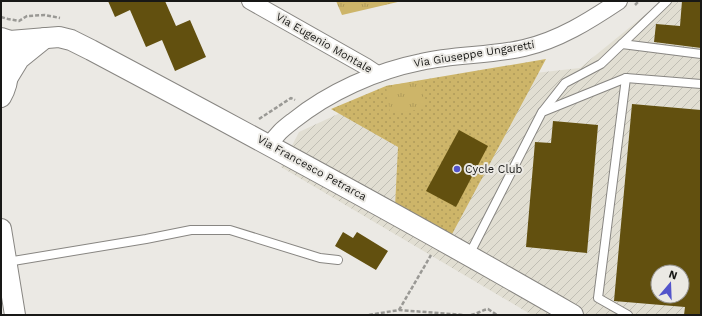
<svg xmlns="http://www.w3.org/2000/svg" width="702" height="316" viewBox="0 0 702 316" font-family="'Work Sans',sans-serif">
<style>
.industrial{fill:url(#industrial-furrows);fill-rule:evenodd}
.grass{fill:url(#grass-dots)}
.park{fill:url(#park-tufts)}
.building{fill:#62500f;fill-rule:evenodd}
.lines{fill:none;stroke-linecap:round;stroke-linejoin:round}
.service-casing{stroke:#888682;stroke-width:10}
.minor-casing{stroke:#888682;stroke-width:18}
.tertiary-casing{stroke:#888682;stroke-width:22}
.path{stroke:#9a9995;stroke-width:2.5;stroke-dasharray:4 2;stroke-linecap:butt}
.service{stroke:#fff;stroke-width:8}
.minor{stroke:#fff;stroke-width:16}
.tertiary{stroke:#fff;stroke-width:20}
.poi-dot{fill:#5354cb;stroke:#ebe9e4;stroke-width:1.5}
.labels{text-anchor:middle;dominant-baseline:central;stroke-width:4;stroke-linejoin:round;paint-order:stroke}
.street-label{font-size:11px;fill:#181816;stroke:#ebe9e4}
.poi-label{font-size:11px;fill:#181816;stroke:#ebe9e4;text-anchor:start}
</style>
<defs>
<pattern id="industrial-furrows" width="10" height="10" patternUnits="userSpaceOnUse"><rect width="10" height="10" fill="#e1ded2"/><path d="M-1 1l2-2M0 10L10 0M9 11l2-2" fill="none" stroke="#c0beb4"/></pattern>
<pattern id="grass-dots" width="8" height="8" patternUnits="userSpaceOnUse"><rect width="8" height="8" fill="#cdb569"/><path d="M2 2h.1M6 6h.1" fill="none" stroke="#af9b5a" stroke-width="1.8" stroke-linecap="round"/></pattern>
<pattern id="park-tufts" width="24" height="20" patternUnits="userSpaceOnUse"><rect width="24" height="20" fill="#cdb569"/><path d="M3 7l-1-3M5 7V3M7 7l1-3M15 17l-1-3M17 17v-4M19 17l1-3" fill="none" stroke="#af9b5a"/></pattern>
</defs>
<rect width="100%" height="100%" fill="#ebe9e4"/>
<path class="industrial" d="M662,1H701V315H532L281,167L299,132L392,89L580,68ZM658,272H682V296H658Z"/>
<polygon class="grass" points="546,59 451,236 395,207 398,147 331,109 386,86"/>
<g class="park">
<polygon points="336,1 402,1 342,15"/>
<polygon points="421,81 425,109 390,113 386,86"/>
</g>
<g class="building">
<polygon points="108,1 165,1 176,26 190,20 206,57 175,71 162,40 146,47 130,10 115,17"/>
<polygon points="682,1 701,1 701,48 654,42 656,24 680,26"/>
<path d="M632,104L701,110V315H684L685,307L614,301ZM658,272H682V296H658Z"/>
<polygon points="553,121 598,125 587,253 526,247 535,142 551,143"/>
<polygon points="459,130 488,146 456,207 426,191"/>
<polygon points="343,232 353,238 357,232 388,251 376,270 335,246"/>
</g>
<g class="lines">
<defs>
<g id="service">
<polyline points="622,44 701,54"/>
<polyline points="626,78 598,298 628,315"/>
<polyline points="543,111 565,83 601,64 667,1"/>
<polyline points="469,255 542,112 626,78 701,84"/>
<polyline points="7,262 146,239 191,230 230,230 320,258 338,260"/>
</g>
<g id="minor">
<polyline points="250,1 365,66 377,74"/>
<path d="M270,145C276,134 284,128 293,121C329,92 376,71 421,62C455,54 491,56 524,48C559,40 589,21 619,1"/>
</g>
<g id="tertiary">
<path d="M1,38L10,41L59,37L71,40L91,50C253,136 414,223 573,315"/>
<path d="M1,41C10,58 11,80 1,97"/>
<polyline points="8,77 19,59 45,38"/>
<polyline points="1,229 15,315"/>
</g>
</defs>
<use href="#service" class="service-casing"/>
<use href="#minor" class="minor-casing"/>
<use href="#tertiary" class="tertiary-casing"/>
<g class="path">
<polyline points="635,5 639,1"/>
<polyline points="1,17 8,19 19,21 27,16 45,15 60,18"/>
<polyline points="259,119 291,98 295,100"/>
<polyline points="399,310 431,255"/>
<polyline points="369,315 399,310 464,315"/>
<path d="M471,315C477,314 482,310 488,309L497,315"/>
</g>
<use href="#service" class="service"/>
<use href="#minor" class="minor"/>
<use href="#tertiary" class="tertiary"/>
</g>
<circle class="poi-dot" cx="457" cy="169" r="4"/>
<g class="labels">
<g class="street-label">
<text transform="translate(324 43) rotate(30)">Via Eugenio Montale</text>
<text transform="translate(474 54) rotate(-9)">Via Giuseppe Ungaretti</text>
<text transform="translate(312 168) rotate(29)">Via Francesco Petrarca</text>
</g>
<g class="poi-label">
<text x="465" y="169">Cycle Club</text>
</g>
</g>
<rect width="702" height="316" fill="none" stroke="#181816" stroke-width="4"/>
<g transform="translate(670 284) rotate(19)"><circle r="19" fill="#ebe9e4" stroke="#979592"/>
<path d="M0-3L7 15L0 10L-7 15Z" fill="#5354cb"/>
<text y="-6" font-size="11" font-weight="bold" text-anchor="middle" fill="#181816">N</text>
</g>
</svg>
